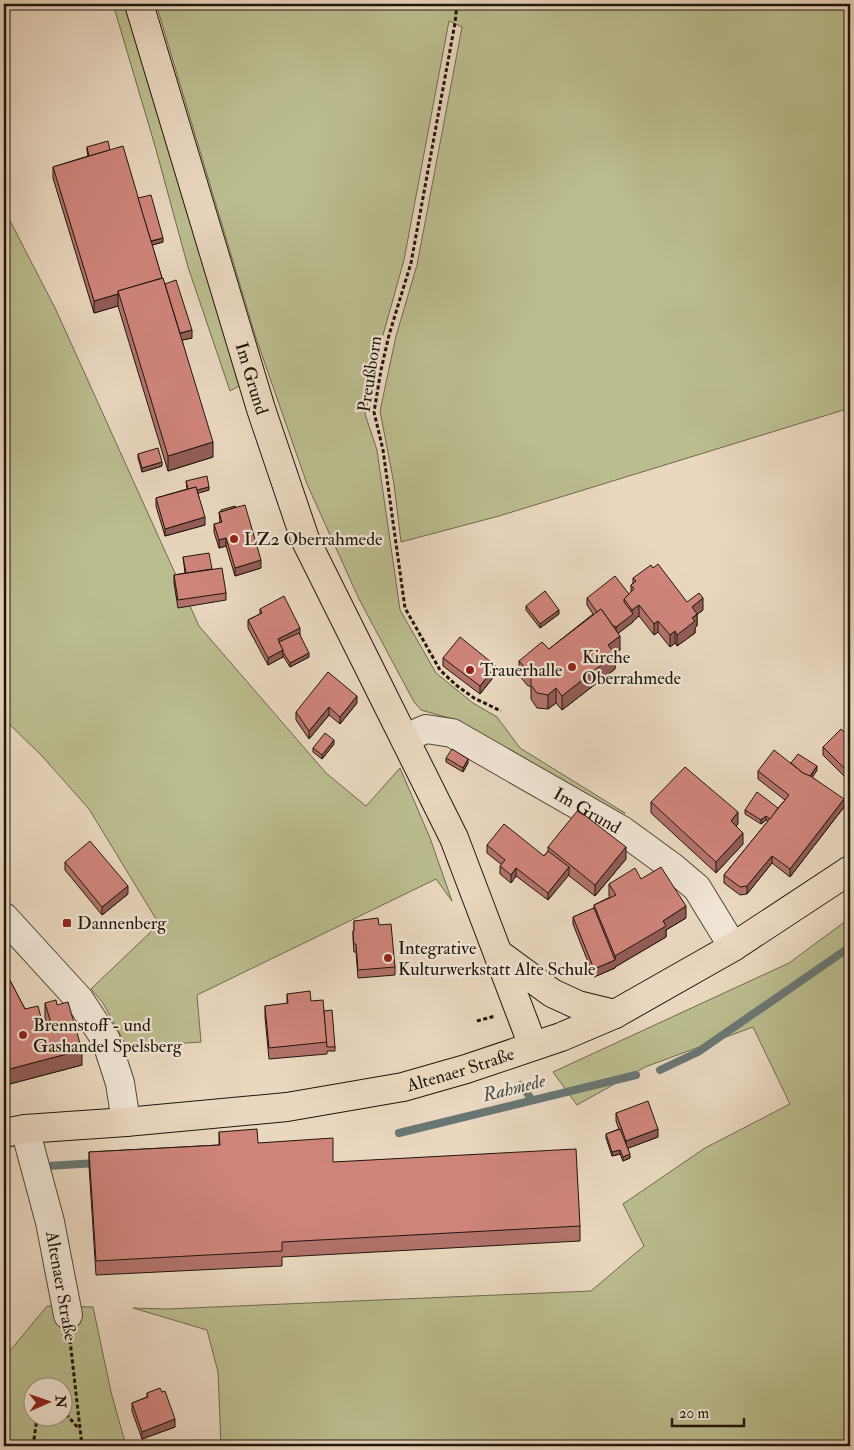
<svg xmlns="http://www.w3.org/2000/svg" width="854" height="1450" viewBox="0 0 854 1450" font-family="'IM FELL Double Pica',serif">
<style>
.green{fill:#bbbd8f;stroke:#6e6a4c;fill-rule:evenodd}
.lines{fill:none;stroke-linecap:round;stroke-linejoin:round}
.stream{stroke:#697774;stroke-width:8}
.minor-casing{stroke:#524637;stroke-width:30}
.major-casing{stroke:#20160a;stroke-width:30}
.path{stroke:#20160a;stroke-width:3;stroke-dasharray:4 2.5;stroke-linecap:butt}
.minor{stroke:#f1e5d5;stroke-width:28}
.major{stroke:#e9d7bf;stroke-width:28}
.wall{fill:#b2726b;stroke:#20160a}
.shaded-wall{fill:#915c57;stroke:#20160a}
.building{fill:#cf847c;stroke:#20160a}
.poi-dot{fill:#8f2418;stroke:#f1e5d5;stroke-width:2}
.labels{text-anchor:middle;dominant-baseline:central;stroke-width:4.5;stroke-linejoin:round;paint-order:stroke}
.street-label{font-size:18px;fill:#20160a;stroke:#f1e5d5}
.poi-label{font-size:18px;fill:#20160a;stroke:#f1e5d5;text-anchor:start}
.water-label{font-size:19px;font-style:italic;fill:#4a4f48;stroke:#f1e5d5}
</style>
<rect width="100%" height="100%" fill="#e9d7bf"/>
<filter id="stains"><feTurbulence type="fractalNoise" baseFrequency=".004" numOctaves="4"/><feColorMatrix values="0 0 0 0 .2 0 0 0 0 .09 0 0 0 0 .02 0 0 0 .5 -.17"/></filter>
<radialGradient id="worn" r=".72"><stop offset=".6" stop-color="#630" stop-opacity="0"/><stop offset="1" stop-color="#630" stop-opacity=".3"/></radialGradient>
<g class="green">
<polygon points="113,4 126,4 204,262 239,386 230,391 188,267 155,146"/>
<polygon points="156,4 850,4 850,408 499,516 401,542 394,484 380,411 396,336 417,265 462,27 449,21 404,260 383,335 365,414 377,450 400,610 436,673 473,703 497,717 520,748 625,813 623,815 449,718 421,710 414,702 359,599 307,484 255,335"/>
<polygon points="4,209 56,310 179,582 178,607 190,606 199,626 326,773 366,806 400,768 430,838 452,901 436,879 197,995 201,1042 127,1047 103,1003 91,989 159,924 89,809 42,756 4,719"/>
<polygon points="850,918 850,1446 221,1446 218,1372 207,1330 133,1308 167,1309 591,1291 644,1246 623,1204 705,1148 790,1104 753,1027 645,1067 577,1105 553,1072 789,963"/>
<path d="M47,1306L93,1307L111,1392L126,1446H4V1358ZM32,1388H62V1418H32Z"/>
</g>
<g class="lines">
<g class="stream">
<polyline points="660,1070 698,1052 850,947"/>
<polyline points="521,1085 532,1100"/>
<polyline points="399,1133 636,1075"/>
<polyline points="47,1166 97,1163"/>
</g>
<defs>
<g id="minor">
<path id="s1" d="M405,738L426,729L452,733L623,831L671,866L697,888L733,947"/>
<polyline points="4,917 79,999 106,1040 120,1083 126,1122"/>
<polyline points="25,1129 50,1222 68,1315"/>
</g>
<g id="major">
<path id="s2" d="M139,4L261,409L305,539L454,838L533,1046"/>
<polyline points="499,954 552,993 578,1005 615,1014"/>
<path id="s3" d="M4,1133L25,1129L126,1122L287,1107L403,1087L466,1069L561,1037L615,1014L733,947L850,870"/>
</g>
</defs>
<use href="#minor" class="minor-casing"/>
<use href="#major" class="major-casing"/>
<g class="path">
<polyline points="457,4 455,23 411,263 389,335 381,370 374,412 383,450 405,608 440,670 456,685 474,698 501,711"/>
<polyline points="477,1021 495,1016"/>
<polyline points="70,1340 82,1446"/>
<polyline points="62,1409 79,1429"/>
<polyline points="33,1446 37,1418"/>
</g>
<use href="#minor" class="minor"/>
<use href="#major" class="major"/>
</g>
<g class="wall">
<polygon points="87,147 110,150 163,242 152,245 162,278 192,338 182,340 213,457 168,471 118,306 94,313 53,178 53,167 88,156 87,151"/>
<polygon points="138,454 162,466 142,472 138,458"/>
<polygon points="186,481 209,490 198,493 205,525 165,536 156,506 156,498 187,489"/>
<polygon points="219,512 261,568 235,576 226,546 219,548 214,532 214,524 220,523"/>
<polygon points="183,557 212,569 226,593 226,600 178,608 174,583 174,575 185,573"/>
<polygon points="633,578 703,610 697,614 697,626 695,628 695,633 677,646 675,643 670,647 658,632 654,635 639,616 633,621 633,622 618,633 620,650 615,654 615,669 562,710 556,703 548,709 537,708 531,699 531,687 527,685 519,675 519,661 549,649 593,614 587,605 587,598 629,594 631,592 631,585 633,583"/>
<polygon points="526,606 559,614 540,628 526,610"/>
<polygon points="260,609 300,636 309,657 290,667 283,656 283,657 268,665 248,628 248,620 260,614"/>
<polygon points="443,658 496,674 480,694 443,666"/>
<polygon points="357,703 340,724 329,715 309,739 296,720 296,712"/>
<polygon points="850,738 845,777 823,755 823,747"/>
<polygon points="334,744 322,759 313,752 313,748"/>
<polygon points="446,758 468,763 463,772 446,762"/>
<polygon points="791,763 817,770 812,777 844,807 790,877 772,863 747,894 740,895 724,883 724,875 768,821 766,820 761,824 745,814 745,810 778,808 785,800 758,779 758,771"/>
<polygon points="651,802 738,824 736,826 743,844 716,873 651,813"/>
<polygon points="487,845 544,856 548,851 548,847 626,859 595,896 568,875 548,900 516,876 511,883 500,874 500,866 502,865 487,853"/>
<polygon points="65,862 128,894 102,915 65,870"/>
<polygon points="641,879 686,918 666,930 666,937 615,967 615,968 594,977 573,924 573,917 594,908 594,905 610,897 609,896 609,884"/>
<polygon points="354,921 379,925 395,967 395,975 358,978 356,952 354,952 353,939 353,931 354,931"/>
<polygon points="4,969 25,1009 43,1025 47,1024 45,1018 45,1003 57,1005 82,1065 6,1085 4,1078"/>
<polygon points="287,994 311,1001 324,1011 335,1047 335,1051 327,1051 327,1054 269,1059 265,1017 265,1006 287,1004"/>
<polygon points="616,1113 658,1137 628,1148 630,1158 623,1161 620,1154 612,1156 606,1138 606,1134 619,1129 616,1121"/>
<polygon points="219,1132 258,1143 580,1226 580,1241 282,1257 282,1266 96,1275 89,1166 89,1152 219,1145"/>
<polygon points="162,1392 175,1427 142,1439 132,1411 132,1403 147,1397 147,1393"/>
</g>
<g class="shaded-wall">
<polygon points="163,238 163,242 149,246 149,242"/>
<polygon points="118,294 118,306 94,313 94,301"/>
<polygon points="192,330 192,338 178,341 178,334"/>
<polygon points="213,442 213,457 168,471 168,456"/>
<polygon points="162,462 162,466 142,472 142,468"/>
<polygon points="209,487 209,490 189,496 189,492"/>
<polygon points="205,517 205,525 165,536 165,529"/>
<polygon points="226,538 226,546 219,548 219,540"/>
<polygon points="261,560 261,568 235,576 235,568"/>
<polygon points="703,598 703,610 694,617 697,614 697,626 695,628 695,633 677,646 677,635 692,607"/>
<polygon points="639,605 639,616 633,621 633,622 616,635 616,627 632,614 632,610"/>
<polygon points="559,610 559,614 540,628 540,624"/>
<polygon points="658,621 658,632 654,635 654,624"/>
<polygon points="300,628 300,636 280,646 278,639"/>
<polygon points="675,631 675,643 670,647 670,635"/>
<polygon points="620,636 620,650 608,660 608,645"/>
<polygon points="283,650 283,657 268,665 268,658"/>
<polygon points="309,653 309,657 290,667 290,663"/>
<polygon points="615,654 615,669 562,710 562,696"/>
<polygon points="496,666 496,674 480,694 480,686"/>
<polygon points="556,688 556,703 548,709 548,695"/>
<polygon points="357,696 357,703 340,724 340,717"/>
<polygon points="329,707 329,715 309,739 309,731"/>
<polygon points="334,740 334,744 322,759 322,755"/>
<polygon points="468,759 468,763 463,772 463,768"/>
<polygon points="850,764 850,772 845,777 845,769"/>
<polygon points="817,766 817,770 809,783 809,779"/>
<polygon points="844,799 844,807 790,877 790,869"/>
<polygon points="738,812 738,824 731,832 731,821"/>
<polygon points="766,816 766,820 761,824 761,820"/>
<polygon points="743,833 743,844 716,873 716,862"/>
<polygon points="626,847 626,859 595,896 595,885"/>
<polygon points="772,856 772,863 747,894 747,886"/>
<polygon points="569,867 569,875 548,900 548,893"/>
<polygon points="516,868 516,876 511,883 511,875"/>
<polygon points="128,886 128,894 102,915 102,907"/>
<polygon points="686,906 686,918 666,930 666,937 615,967 615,968 594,977 594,969 615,960 615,956 663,921"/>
<polygon points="82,1050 82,1065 6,1085 6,1070"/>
<polygon points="658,1129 658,1137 626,1149 626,1141"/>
<polygon points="620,1150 620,1154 612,1156 612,1152"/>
<polygon points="630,1154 630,1158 623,1161 623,1157"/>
<polygon points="175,1419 175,1427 142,1439 142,1432"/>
</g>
<g class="building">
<polygon points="108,141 110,150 89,156 87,147"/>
<polygon points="123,146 162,278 118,291 118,294 94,301 53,167"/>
<polygon points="151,195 163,238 151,241 138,198"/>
<polygon points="163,278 213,442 168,456 118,291"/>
<polygon points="176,280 192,330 180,333 165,284"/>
<polygon points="158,448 162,462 142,468 138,454"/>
<polygon points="207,476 209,487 197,490 196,487 188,489 186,481"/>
<polygon points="196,487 205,517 165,529 156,498"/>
<polygon points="245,505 261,560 235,568 226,538 219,540 214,524 222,522 219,512"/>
<polygon points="235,506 236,507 221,512 221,510"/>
<polygon points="209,553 212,569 186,573 183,557"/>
<polygon points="658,564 687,602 699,593 703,598 692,607 697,614 692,618 695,621 677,635 675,631 670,635 658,621 654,624 639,605 632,610 624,599 634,589 631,585 636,581 633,578 651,565 653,568"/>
<polygon points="222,568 226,593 178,600 174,575"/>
<polygon points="615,576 629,594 624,599 624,602 633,614 616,627 615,626 614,627 601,609 597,612 587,598"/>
<polygon points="545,591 559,610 540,624 526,606"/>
<polygon points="284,596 300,628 278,639 283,650 268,658 248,620 262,613 260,609"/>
<polygon points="601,609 620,636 608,645 615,654 562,696 556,688 548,695 537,693 531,685 531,672 527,670 519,661 542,642 549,649"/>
<polygon points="299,633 309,653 290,663 283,652 283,650 279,642"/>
<polygon points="460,637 496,666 480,686 443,658"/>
<polygon points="328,672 357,696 340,717 329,707 309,731 296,712"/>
<polygon points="841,729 850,738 850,764 845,769 823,747"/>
<polygon points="325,733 334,740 322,755 313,748"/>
<polygon points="452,749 468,759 463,768 446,758"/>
<polygon points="774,750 803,773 809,775 844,799 790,869 772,856 747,886 740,887 724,875 789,795 758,771"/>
<polygon points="798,754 817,766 810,776 803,773 791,763"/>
<polygon points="685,767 738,812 731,821 743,833 716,862 651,802"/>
<polygon points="757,792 778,808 770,819 766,816 761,820 745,810"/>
<polygon points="578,810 626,847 595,885 548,847"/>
<polygon points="504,824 544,856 548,851 569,867 548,893 516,868 511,875 500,866 505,860 487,845"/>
<polygon points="90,841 128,886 102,907 65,862"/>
<polygon points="661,867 686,906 663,921 666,926 615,956 594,905 616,895 609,884 635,868 641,879"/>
<polygon points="594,908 615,960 594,969 573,917"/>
<polygon points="378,918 379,925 391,924 395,967 358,970 356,944 354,944 353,931 354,931 354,921"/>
<polygon points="4,969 25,1009 38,1006 43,1025 51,1023 45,1003 56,1000 57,1005 68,1002 82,1050 6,1070 4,1063"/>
<polygon points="310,991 311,1001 323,1000 327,1042 269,1048 265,1006 288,1003 287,994"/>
<polygon points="332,1010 335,1047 327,1047 324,1011"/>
<polygon points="648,1101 658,1129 626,1141 616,1113"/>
<polygon points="257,1129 258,1143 333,1138 333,1162 576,1149 580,1226 282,1242 282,1251 96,1261 89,1152 220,1145 219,1132"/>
<polygon points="620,1129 630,1154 623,1157 620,1150 612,1152 606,1134"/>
<polygon points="160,1388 162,1392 165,1391 175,1419 142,1432 132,1403 148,1397 147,1393"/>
</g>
<g class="poi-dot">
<circle cx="234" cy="539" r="5"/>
<circle cx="572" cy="667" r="5"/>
<circle cx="470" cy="670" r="5"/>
<rect x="62" y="918" width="10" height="10" rx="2.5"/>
<circle cx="388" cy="958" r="5"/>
<circle cx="23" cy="1035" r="5"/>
</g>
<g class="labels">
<g class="street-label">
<text transform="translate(370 374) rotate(-81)">Preußborn</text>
<text stroke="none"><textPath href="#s2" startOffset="391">Im Grund</textPath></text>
<text stroke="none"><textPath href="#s1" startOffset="205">Im Grund</textPath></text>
<text stroke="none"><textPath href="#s3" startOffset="462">Altenaer Straße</textPath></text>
<text transform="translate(61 1286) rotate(80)">Altenaer Straße</text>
</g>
<g class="poi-label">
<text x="244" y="539">LZ2 Oberrahmede</text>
<text x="582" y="657">Kirche<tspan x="582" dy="21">Oberrahmede</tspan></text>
<text x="480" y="670">Trauerhalle</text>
<text x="77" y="923">Dannenberg</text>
<text x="398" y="948">Integrative<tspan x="398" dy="21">Kulturwerkstatt Alte Schule</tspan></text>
<text x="33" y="1025">Brennstoff - und<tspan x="33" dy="21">Gashandel Spelsberg</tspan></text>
</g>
<g class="water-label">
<text transform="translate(514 1088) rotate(-14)">Rahmede</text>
</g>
</g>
<rect width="854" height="1450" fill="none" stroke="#e9d7bf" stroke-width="20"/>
<rect x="5" y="5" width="844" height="1440" fill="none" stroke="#20160a" stroke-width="2.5"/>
<rect x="10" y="10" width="834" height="1430" fill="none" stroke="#20160a"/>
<g transform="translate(48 1402) rotate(88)"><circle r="24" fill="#f1e5d5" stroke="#9d9284"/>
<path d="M0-4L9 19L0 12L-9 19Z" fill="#8f2418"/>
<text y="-8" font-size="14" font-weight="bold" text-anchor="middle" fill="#20160a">N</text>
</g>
<path d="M672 1418v8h72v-8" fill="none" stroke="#20160a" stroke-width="2.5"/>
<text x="679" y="1418" font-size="15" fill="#20160a" stroke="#f1e5d5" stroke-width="4" paint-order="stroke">20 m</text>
<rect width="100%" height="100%" filter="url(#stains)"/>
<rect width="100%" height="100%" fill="url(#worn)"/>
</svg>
